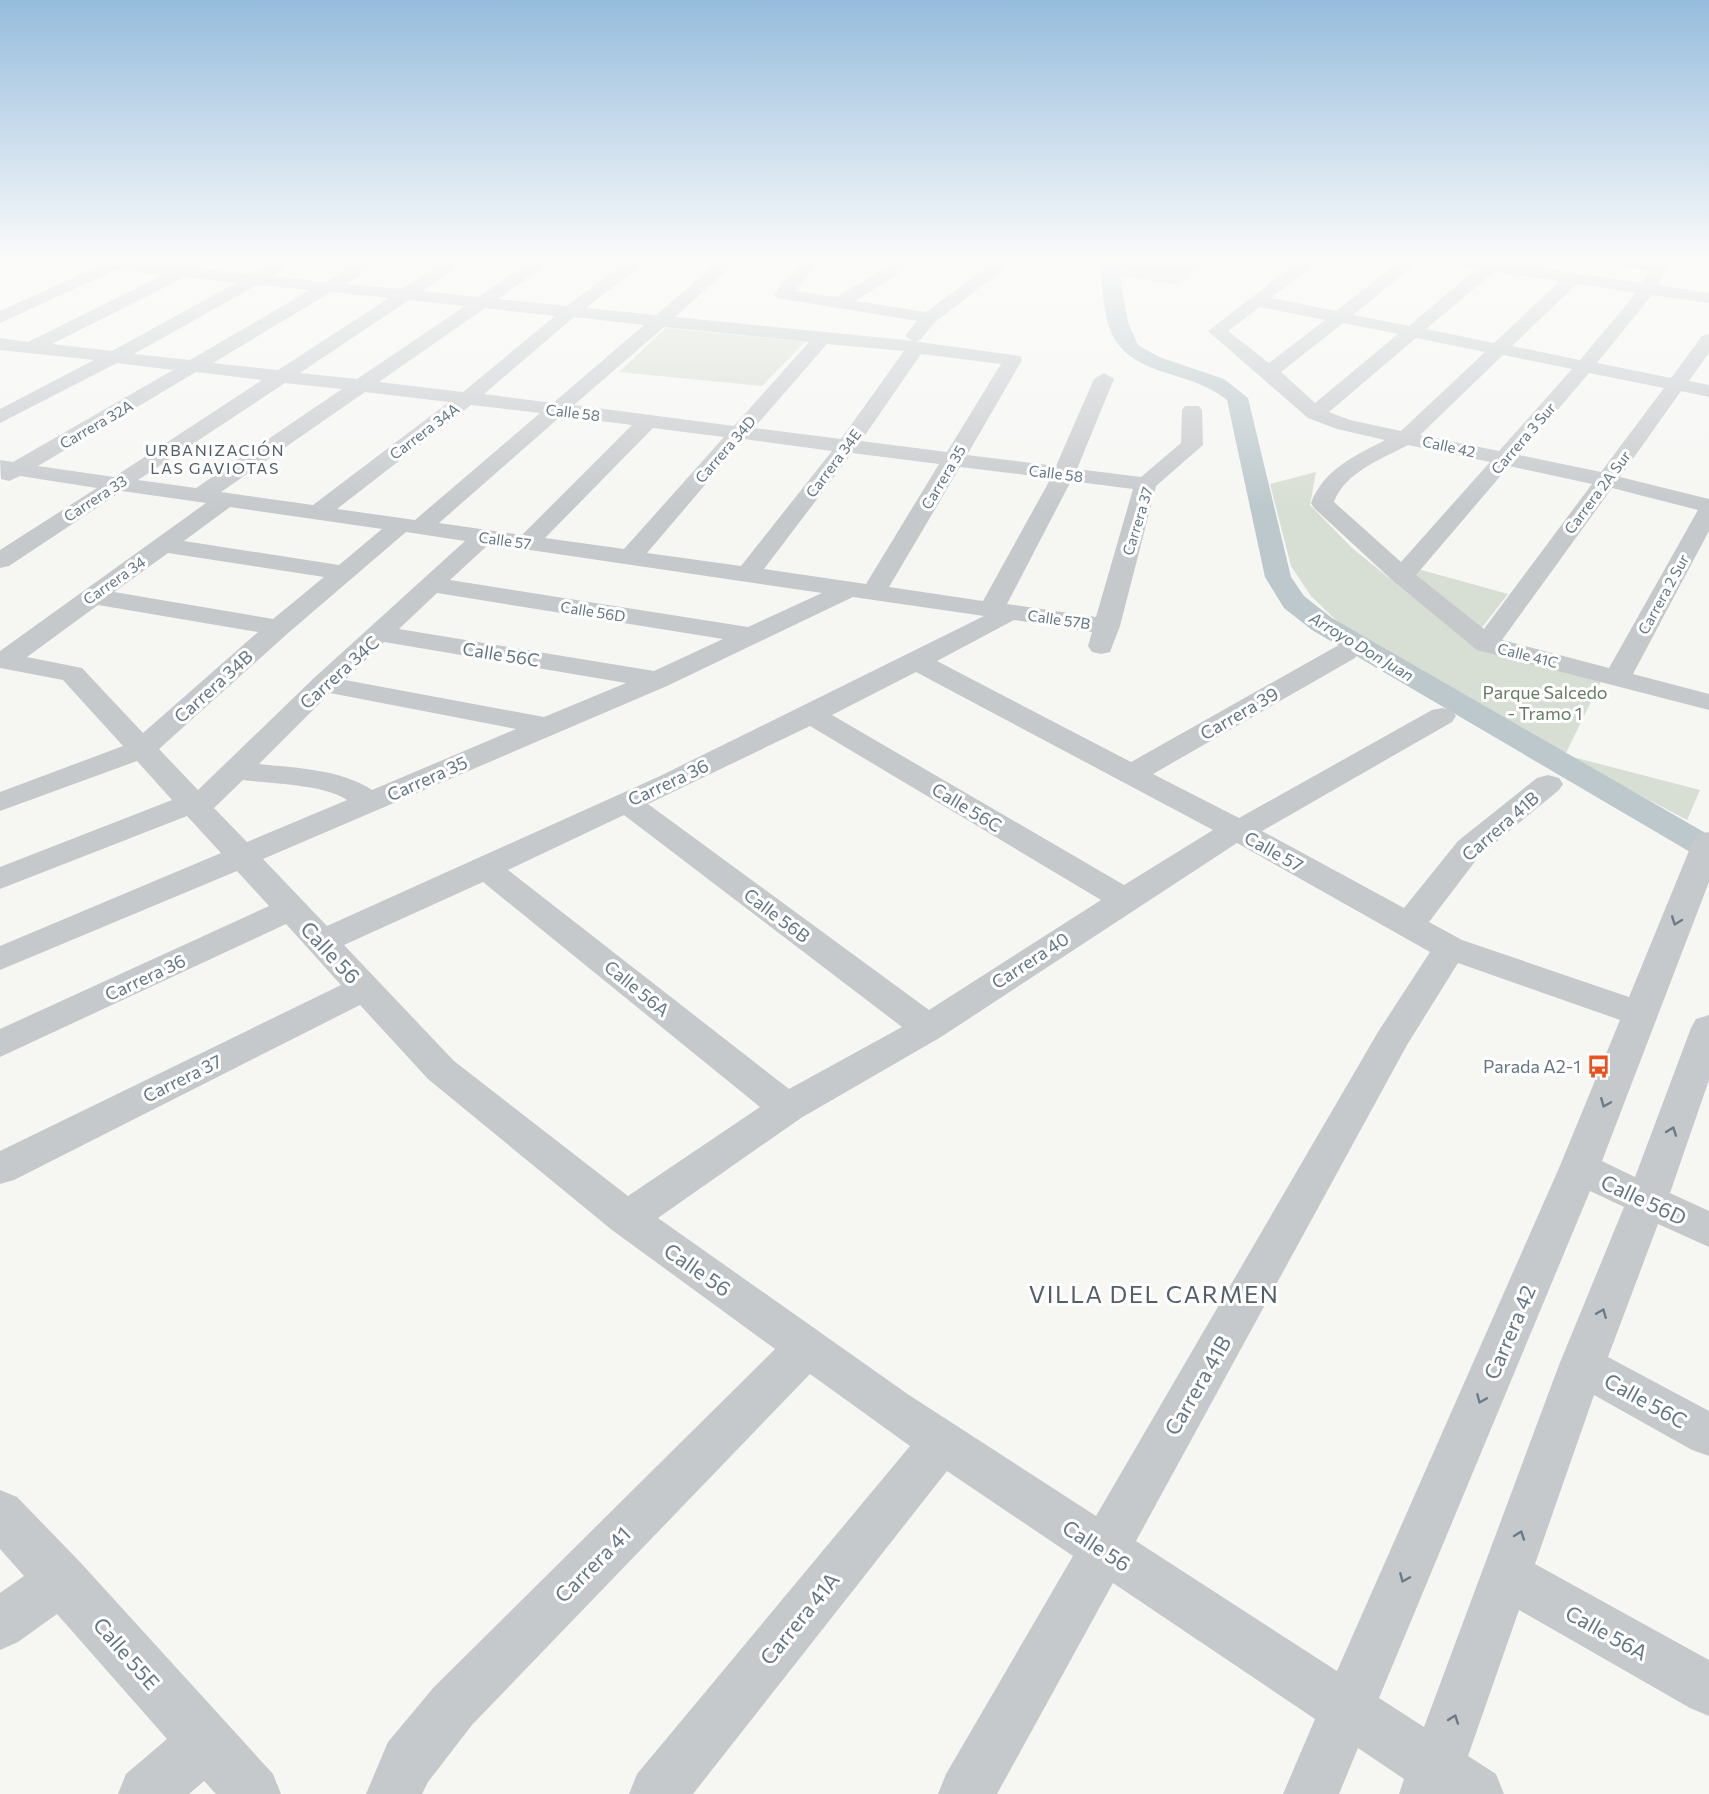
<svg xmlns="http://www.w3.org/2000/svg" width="1709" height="1794" viewBox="0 0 1709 1794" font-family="Commissioner,sans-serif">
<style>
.green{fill:#d7ded3}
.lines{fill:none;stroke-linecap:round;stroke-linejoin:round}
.canal{fill:#bcc8cc;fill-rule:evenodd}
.minor{fill:#c6c9cc;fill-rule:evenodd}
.oneway{stroke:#697a89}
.labels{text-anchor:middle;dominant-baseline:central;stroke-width:6;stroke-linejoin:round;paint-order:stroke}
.far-street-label{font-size:15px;fill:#647685;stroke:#fff}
.far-neighbourhood-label{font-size:16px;letter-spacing:1.5px;fill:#525f6a;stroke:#fff}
.far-water-label{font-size:16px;font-style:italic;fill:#5f7882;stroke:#fff}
.street-label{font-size:18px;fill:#647685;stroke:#fff}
.park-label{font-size:18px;fill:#687c63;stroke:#fff}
.poi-label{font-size:18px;fill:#647685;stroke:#fff;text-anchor:end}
.near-street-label{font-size:21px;fill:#647685;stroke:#fff}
.near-neighbourhood-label{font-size:24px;letter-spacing:1.5px;fill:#525f6a;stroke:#fff}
</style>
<rect width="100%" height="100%" fill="#f6f6f3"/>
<g class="green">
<polygon points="1123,258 1214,258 1178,285 1127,277 1121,274 1118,263"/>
<polygon points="666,328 805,342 762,386 619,372"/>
<polygon points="1316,472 1310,505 1352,548 1473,646 1601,681 1565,755 1700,790 1687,820 1564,755 1341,625 1311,596 1291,566 1270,484"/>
<polygon points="1418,569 1508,594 1480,630 1412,577"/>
</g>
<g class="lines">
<path class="canal" d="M1105,258H1124L1118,265L1128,322L1138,345L1159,357L1224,379L1248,398L1291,577L1304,596L1332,618L1709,835V859L1697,856L1312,630L1284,608L1265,577L1227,400C1211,387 1192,381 1173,375C1105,355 1106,329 1100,264Z"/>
<g class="minor">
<path d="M279,258H300L272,276L325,282L366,258H386L346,284L402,289L450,258H470L423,291L478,297L536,258H555L498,299L567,306L631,258H650L586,308L656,315L723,258H741L675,317L905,340L1020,356L1022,360L967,455L1056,466L1094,379L1104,373L1114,379L1077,469L1141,477L1181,443L1182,410L1185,406H1199L1202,410L1203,445L1156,486L1120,626L1110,652L1101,654L1092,652L1088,646L1092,632L1014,620L937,661L1131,762L1337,646L1346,644L1355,646L1359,652L1355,658L1153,774L1239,818L1432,710L1442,708L1452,710L1456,716L1452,722L1262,831L1404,908L1458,841L1537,778L1548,775L1559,778L1563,784L1559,790L1480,855L1429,922L1462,940L1629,997L1693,841L1698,834L1709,832V882L1602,1161L1635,1177L1691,1028L1696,1019L1709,1015V1080L1670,1193L1709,1211V1247L1658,1224L1608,1357L1709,1411V1456L1692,1450L1594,1395L1535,1564L1709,1660V1716L1690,1708L1519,1610L1468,1756L1496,1774L1504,1794H1399L1404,1779L1358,1748L1339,1794H1283L1315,1719L1113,1583L997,1794H938L946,1774L1073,1556L947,1471L693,1794H629L637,1774L910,1446L810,1374L472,1725L428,1782L422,1794H366L388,1742L434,1687L775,1349L612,1230L428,1079L360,1005L14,1180L0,1184V1151L341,985L286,924L0,1057V1029L269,906L237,871L0,970V946L221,853L187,816L0,889V867L172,800L137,761L0,811V792L123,746L63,680L0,668V651L206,503L122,491L9,566L0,568V550L97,488L20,476L9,481L1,479L0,460L13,462L173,370L117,363L0,423V409L94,360L0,350V338L28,342L163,275L115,270L0,323V311L113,260L251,274ZM185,277L236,283L112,351L52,344ZM257,285L310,290L190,360L134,354ZM331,292L389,298L278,370L213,363ZM409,300L465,306L357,379L300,373ZM485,308L555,316L463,392L379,382ZM574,317L644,325L553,403L484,394ZM664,327L809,342L734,426L574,405ZM827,344L904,351L841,439L754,428ZM921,354L1001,364L947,452L861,441ZM196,372L262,380L114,477L38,466ZM285,383L342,389L196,488L138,480ZM365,392L449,402L313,505L221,492ZM471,405L540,413L415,520L337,509ZM561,416L632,425L522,535L439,523ZM653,428L724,437L624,549L545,538ZM744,439L832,451L741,566L647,553ZM852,453L939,464L866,584L764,569ZM960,467L1051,478L983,601L889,587ZM1071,481L1133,489L1096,617L1007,604ZM230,507L382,529L339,565L184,541ZM406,532L465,541L314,678L198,790L159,749L287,634ZM489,544L822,593L748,627L450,580ZM168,553L324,577L273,619L114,592ZM437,593L723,639L654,671L399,629ZM853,597L984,616L658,777L327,926L263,859L667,686ZM98,605L258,632L143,733L82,668L27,657ZM384,642L626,683L544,717L345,680ZM916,672L1213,830L1124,885L832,715ZM330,693L516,729L372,790C341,769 295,768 259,764ZM810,726L1101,900L929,1010L648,804ZM243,780C272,784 323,784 347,800L247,842L214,808ZM624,815L902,1027L789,1089L508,870ZM1237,843L1430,952L1378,1032L1096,1516L909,1395L658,1218L801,1118L941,1037ZM483,882L760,1107L628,1196L454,1061L344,945ZM1458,963L1620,1020L1559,1168L1337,1671L1136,1541L1407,1045ZM1590,1191L1624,1207L1559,1365L1424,1727L1379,1698Z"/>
<polygon points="806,258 823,258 795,291 836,297 903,258 923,258 855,301 926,312 999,258 1018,258 935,322 920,340 914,342 905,336 917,321 777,298 774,294 777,290"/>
<path d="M1303,258H1322L1271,298L1336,311L1404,258H1423L1353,315L1409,326L1476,269L1434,263L1426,258H1470L1642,283L1649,271L1595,263L1587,258H1633L1665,263L1667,267L1658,285L1709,293V303L1652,295L1597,363L1671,378L1702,336L1709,334V353L1689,381L1709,385V397L1681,391L1620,477L1709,499V531L1633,674L1709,694V710L1477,650L1393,581L1314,508L1311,503C1324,469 1355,456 1385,440L1337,429L1308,418L1208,331ZM1494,272L1560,281L1494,343L1426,329ZM1577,284L1636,293L1580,360L1512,346ZM1260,307L1325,320L1269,363L1228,331ZM1343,323L1398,334L1315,403L1281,372ZM1416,338L1485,352L1401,431L1350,420L1329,412ZM1503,355L1572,369L1499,451L1420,435ZM1589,373L1664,388L1601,472L1519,455ZM1408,445L1490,462L1401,562L1334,502C1345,472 1382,459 1408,445ZM1509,466L1592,484L1484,629L1416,575ZM1612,488L1698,510L1609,668L1502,640Z"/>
<polygon points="0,1490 17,1497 80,1562 273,1774 281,1794 216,1794 204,1781 189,1794 118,1794 126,1774 167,1739 57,1614 18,1642 0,1650 0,1593 24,1576 0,1549"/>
</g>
</g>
<defs><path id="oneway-chevron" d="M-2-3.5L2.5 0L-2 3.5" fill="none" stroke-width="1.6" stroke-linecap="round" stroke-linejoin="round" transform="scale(1.5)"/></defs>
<g class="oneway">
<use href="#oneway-chevron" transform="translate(1676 921) rotate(111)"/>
<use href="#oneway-chevron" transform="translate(1605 1103) rotate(112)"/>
<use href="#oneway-chevron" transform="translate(1672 1131) rotate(-70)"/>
<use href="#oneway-chevron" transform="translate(1602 1313) rotate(-68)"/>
<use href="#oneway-chevron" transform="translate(1481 1399) rotate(113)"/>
<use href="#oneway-chevron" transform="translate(1520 1535) rotate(-70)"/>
<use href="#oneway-chevron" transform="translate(1404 1578) rotate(113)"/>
<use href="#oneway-chevron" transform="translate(1454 1719) rotate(-70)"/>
</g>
<linearGradient id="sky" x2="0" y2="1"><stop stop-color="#96bcdd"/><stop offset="0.51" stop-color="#fbfbfa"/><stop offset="1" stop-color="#fbfbfa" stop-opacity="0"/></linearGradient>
<rect width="1709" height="509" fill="url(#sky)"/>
<defs>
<symbol id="bus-bare" viewBox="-9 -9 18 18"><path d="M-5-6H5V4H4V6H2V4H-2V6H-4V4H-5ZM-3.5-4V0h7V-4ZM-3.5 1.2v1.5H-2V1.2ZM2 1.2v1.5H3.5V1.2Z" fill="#ea511e" stroke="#fff" stroke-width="2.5" paint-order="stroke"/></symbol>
</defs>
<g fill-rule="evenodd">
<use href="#bus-bare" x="1582" y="1050" width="33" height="33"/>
</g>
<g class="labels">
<g class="far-street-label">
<text transform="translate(573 412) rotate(7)">Calle 58</text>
<text transform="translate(96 424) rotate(-30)">Carrera 32A</text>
<text transform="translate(424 431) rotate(-37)">Carrera 34A</text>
<text transform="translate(1523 438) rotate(-49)">Carrera 3 Sur</text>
<text transform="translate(1449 446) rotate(12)">Calle 42</text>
<text transform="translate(725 449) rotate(-49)">Carrera 34D</text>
<text transform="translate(833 463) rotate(-53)">Carrera 34E</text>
<text transform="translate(1056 473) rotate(7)">Calle 58</text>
<text transform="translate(943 477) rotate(-59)">Carrera 35</text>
<text transform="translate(1597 492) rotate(-53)">Carrera 2A Sur</text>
<text transform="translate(95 498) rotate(-33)">Carrera 33</text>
<text transform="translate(1137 521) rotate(-73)">Carrera 37</text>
<text transform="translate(505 540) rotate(8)">Calle 57</text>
<text transform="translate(114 580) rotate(-35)">Carrera 34</text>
<text transform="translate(1663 594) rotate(-61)">Carrera 2 Sur</text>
<text transform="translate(593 611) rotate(9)">Calle 56D</text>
<text transform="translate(1059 619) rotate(8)">Calle 57B</text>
<text transform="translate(1528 655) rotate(14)">Calle 41C</text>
</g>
<g class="far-neighbourhood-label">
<text x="215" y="449">URBANIZACIÓN<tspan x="215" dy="18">LAS GAVIOTAS</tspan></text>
</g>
<g class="far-water-label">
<text transform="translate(1362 646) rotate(31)">Arroyo Don Juan</text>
</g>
<g class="street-label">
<text transform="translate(501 654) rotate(9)">Calle 56C</text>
<text transform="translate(339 672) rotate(-42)">Carrera 34C</text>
<text transform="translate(213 686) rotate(-42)">Carrera 34B</text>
<text transform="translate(1239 713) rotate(-30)">Carrera 39</text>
<text transform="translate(427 778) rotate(-24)">Carrera 35</text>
<text transform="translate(668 782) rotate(-25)">Carrera 36</text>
<text transform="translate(967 807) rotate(31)">Calle 56C</text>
<text transform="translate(1500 826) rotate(-41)">Carrera 41B</text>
<text transform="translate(1274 851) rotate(29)">Calle 57</text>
<text transform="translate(777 915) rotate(37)">Calle 56B</text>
<text transform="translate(1030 960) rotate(-33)">Carrera 40</text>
<text transform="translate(145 977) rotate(-25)">Carrera 36</text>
<text transform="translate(637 988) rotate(39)">Calle 56A</text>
<text transform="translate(182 1078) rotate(-26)">Carrera 37</text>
</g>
<g class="park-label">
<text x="1545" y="692">Parque Salcedo<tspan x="1545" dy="21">- Tramo 1</tspan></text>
</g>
<g class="poi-label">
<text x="1581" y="1066">Parada A2-1</text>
</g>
<g class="near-street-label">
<text transform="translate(331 952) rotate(47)">Calle 56</text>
<text transform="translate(1644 1199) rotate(25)">Calle 56D</text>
<text transform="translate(698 1269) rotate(35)">Calle 56</text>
<text transform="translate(1509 1332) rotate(-67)">Carrera 42</text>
<text transform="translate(1197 1385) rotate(-60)">Carrera 41B</text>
<text transform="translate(1646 1400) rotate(29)">Calle 56C</text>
<text transform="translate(1097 1545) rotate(33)">Calle 56</text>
<text transform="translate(592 1564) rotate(-45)">Carrera 41</text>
<text transform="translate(799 1618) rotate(-51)">Carrera 41A</text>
<text transform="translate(1607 1632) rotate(29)">Calle 56A</text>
<text transform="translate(127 1653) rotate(49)">Calle 55E</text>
</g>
<g class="near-neighbourhood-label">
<text x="1154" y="1293">VILLA DEL CARMEN</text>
</g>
</g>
</svg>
